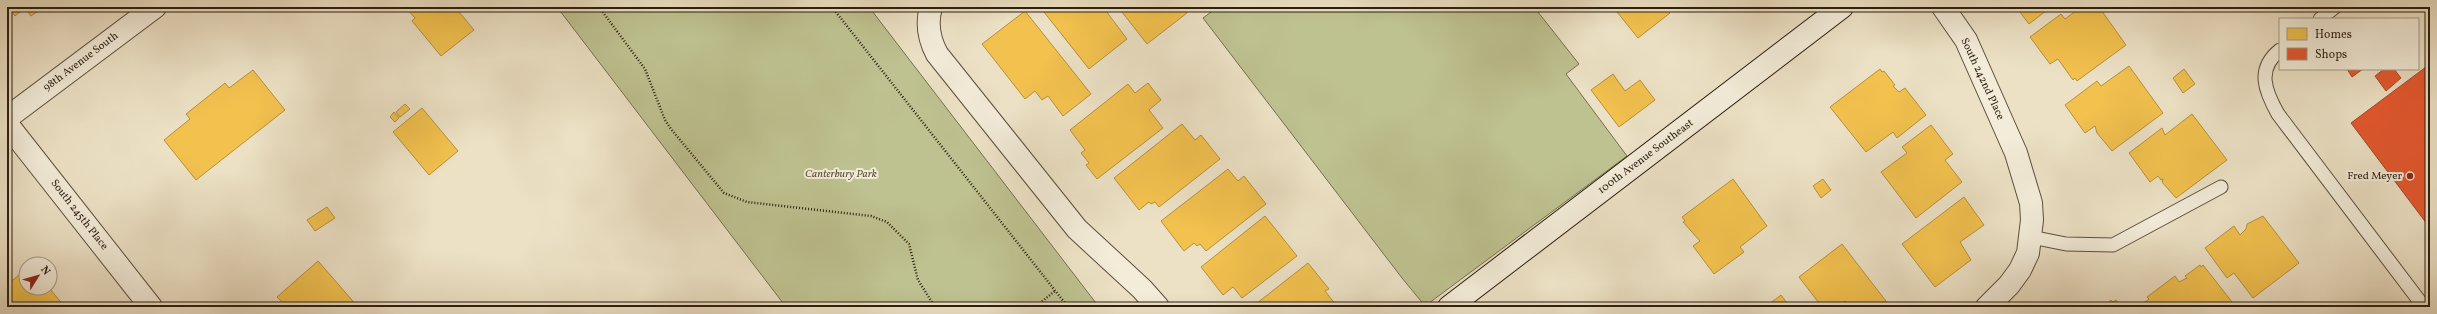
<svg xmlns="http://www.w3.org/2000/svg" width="2437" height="314" viewBox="0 0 2437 314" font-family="Vollkorn,serif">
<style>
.green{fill:#bec190;stroke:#747050}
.homes{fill:#f2c14e;stroke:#b6903b}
.shops{fill:#e4572e;stroke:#ac4625}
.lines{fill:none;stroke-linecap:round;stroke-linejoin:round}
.lane-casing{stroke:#5b4f3d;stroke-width:15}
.street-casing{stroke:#5b4f3d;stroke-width:24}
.secondary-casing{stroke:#2b1e10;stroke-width:24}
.path{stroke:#2b1e10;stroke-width:2.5;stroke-dasharray:1 2;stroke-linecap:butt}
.lane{stroke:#f3ecd9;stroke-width:13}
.street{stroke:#f3ecd9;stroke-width:22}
.secondary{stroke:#f3ecd9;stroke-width:22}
.poi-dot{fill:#8f2418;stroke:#f3ecd9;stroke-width:1.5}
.labels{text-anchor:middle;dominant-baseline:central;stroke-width:4;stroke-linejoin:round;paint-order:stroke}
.street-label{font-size:11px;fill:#2b1e10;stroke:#f3ecd9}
.park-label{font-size:11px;font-style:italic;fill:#574f36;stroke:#f3ecd9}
.poi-label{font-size:11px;fill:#2b1e10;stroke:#f3ecd9;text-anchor:end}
</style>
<rect width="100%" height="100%" fill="#ece1c5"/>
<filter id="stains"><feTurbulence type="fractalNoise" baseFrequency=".005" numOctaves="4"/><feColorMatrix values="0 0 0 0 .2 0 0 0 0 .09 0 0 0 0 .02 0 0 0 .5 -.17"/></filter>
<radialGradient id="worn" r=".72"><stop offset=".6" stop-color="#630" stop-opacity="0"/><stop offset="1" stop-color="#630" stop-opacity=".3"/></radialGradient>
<g class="green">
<polygon points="557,7 869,7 1099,307 786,307"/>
<polygon points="1218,7 1534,7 1579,64 1566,74 1627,156 1425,306 1402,278 1203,18"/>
</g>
<g class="homes">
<polygon points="8,7 44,7 31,16 25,8 15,16"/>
<polygon points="405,7 455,7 474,30 441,56 412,21 415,18"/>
<polygon points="1040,7 1103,7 1127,39 1089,69"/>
<polygon points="1118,7 1182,7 1187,13 1147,44"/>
<polygon points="1613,7 1665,7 1670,13 1638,38"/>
<polygon points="2016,7 2051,7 2029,24"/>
<polygon points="2081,7 2099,7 2126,45 2077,81 2075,78 2073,80 2058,59 2050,64 2030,37 2061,14 2065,19"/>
<polygon points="1025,11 1091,94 1063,116 1048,96 1042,100 1035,91 1025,99 982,44"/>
<polygon points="2129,66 2163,113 2112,151 2097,133 2095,126 2085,133 2065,105 2097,81 2101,86"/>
<polygon points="1880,69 1882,72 1884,71 1895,85 1893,86 1899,92 1905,88 1926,115 1897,138 1893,132 1866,152 1830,107"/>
<polygon points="2184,69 2195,84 2183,93 2173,78"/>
<polygon points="253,70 285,110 196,180 164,140 190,119 186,114 225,83 229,88"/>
<polygon points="1613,74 1625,91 1640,80 1655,100 1619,127 1591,90"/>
<polygon points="1148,83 1161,100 1149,110 1163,128 1097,179 1086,165 1089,163 1081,153 1085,150 1070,130 1128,84 1135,93"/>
<polygon points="405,104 410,109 400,117 396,112"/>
<polygon points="422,108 458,151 429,175 393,132"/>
<polygon points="394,112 399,118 395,122 390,117"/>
<polygon points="2192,114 2227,160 2176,198 2162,182 2163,179 2161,180 2158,176 2150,182 2129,153 2162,128 2165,135"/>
<polygon points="1182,124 1195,140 1201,135 1220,159 1159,207 1155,202 1151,204 1149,202 1139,210 1114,178"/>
<polygon points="1931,125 1953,154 1945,160 1962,182 1916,218 1881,172 1907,153 1902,147"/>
<polygon points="1228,169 1238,181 1244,176 1266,204 1206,251 1200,244 1197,246 1194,243 1184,251 1161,221"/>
<polygon points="1733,179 1767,226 1740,247 1744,252 1714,274 1693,246 1700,241 1683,222 1685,221 1682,217"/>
<polygon points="1823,179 1831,190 1821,198 1813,186"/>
<polygon points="1964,197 1984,225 1960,242 1971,260 1935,287 1902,244"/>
<polygon points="327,207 335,218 315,231 307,220"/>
<polygon points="1265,216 1297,256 1242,298 1233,287 1223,295 1201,267"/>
<polygon points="2263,216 2299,263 2253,298 2234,273 2227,278 2205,248 2234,226 2240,235 2246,229 2247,224"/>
<polygon points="1842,244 1889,305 1886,307 1849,307 1845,301 1837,307 1822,307 1799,277"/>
<polygon points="318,261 358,307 287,307 277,297"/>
<polygon points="1308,263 1329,289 1325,291 1336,305 1333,307 1252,307"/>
<polygon points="2200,265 2201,267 2203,265 2236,307 2138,307 2149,299 2147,297 2175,276 2179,282 2187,278 2185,276"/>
<polygon points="26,269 26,288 49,288 65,307 7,307 7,285"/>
<polygon points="1781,295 1790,307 1765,307"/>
<polygon points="2111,300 2113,302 2116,300 2121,307 2103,307"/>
</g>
<g class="shops">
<polygon points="2430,64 2430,228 2351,123"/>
<polygon points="2347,69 2363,69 2352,77"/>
<polygon points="2384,69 2394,69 2401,78 2386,91 2375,76"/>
</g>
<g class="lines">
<defs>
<g id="lane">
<polyline points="2320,19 2335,7"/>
<path d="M2280,50C2256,69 2265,91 2278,114L2424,307"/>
<polyline points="2031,237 2066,244 2113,245 2221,187"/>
</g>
<g id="street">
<path d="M931,7C926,24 929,39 937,54L1077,229L1142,289L1158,307"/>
<polyline points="1943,7 1966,40 2016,153 2031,203 2032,220 2028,253 2020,270 2009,285 1987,307"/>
<polyline points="7,118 155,7"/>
<polyline points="7,124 151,307"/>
</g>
<polyline id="secondary" points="1449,307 1842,7"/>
</defs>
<use href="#lane" class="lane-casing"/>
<use href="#street" class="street-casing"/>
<use href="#secondary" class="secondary-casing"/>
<g class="path">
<polyline points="599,7 645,69 665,120 671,129 724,193 747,202 871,216 887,222 909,244 918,280 935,307"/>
<polyline points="832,7 1068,307"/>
<polyline points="1035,307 1055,291"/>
</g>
<use href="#lane" class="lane"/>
<use href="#street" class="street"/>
<use href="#secondary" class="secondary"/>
</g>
<circle class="poi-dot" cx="2410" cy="176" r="4"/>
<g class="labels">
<g class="street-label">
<text transform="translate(81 62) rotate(-37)">98th Avenue South</text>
<text transform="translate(1982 79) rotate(65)">South 242nd Place</text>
<text transform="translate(1646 157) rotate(-37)">100th Avenue Southeast</text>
<text transform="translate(79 215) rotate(52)">South 245th Place</text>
</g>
<g class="park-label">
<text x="841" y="174">Canterbury Park</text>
</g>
<g class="poi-label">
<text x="2402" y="176">Fred Meyer</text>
</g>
</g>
<rect width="2437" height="314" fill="none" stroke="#ece1c5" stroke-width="24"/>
<rect x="8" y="8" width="2421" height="298" fill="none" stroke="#2b1e10" stroke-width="2"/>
<rect x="12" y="12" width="2413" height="290" fill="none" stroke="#2b1e10"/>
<rect x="2279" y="18" width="140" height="52" fill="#f3ecd9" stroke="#a39a89"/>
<rect x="2287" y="28" width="20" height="12" fill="#f2c14e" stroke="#a39a89"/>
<text x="2315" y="38" font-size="12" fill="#2b1e10">Homes</text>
<rect x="2287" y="48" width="20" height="12" fill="#e4572e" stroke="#a39a89"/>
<text x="2315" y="58" font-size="12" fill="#2b1e10">Shops</text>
<g transform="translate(38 276) rotate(53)"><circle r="19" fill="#f3ecd9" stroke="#a39a89"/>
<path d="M0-3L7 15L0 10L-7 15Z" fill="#8f2418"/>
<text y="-6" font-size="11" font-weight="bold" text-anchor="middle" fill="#2b1e10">N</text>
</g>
<rect width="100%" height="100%" filter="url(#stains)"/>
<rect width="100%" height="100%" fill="url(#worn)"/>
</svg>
